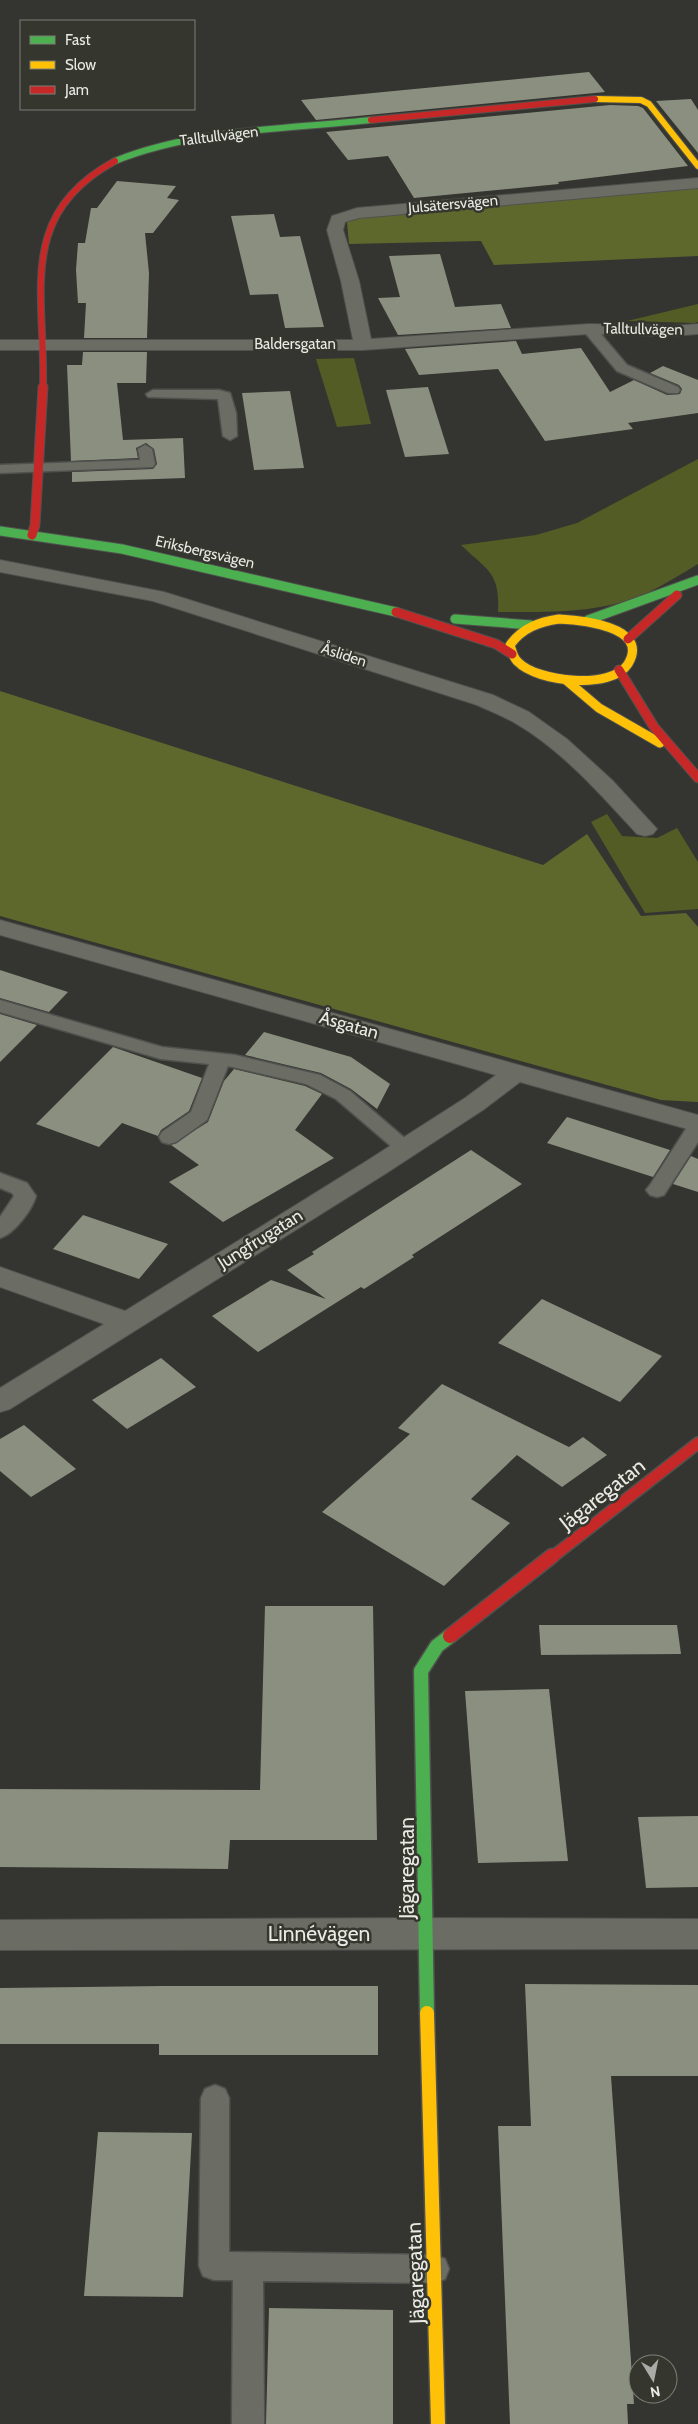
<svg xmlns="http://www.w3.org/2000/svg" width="698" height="2424" viewBox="0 0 698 2424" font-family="Cabin,sans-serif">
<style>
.green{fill:#525c24}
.forest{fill:#5e682d}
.building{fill:#8b8f7f}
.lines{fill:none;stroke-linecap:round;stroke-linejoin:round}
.lane-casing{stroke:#50514e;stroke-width:3}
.street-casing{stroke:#50514e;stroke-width:2}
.fast-far2-casing{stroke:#50514e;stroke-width:8}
.fast-far1-casing{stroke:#50514e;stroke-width:11}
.fast-casing{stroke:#50514e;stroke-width:17}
.slow-far2-casing{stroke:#50514e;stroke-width:8}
.slow-far1-casing{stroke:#50514e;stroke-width:11}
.slow-casing{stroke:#50514e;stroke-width:17}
.jam-far3-casing{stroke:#50514e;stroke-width:8}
.jam-far2-casing{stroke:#50514e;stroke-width:11}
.jam-far1-casing{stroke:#50514e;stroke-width:14}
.jam-casing{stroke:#50514e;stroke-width:17}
.lane{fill:#6b6d65;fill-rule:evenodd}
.street{fill:#6b6d65;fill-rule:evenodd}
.fast-far2{stroke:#4caf50;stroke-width:6}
.fast-far1{stroke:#4caf50;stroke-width:9}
.fast{stroke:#4caf50;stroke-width:14}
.slow-far2{stroke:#ffc107;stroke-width:6}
.slow-far1{stroke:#ffc107;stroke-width:9}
.slow{stroke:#ffc107;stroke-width:14}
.jam-far3{stroke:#c62828;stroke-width:6}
.jam-far2{stroke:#c62828;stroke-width:9}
.jam-far1{stroke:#c62828;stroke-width:11}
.jam{stroke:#c62828;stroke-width:14}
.labels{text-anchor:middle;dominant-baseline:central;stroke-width:5;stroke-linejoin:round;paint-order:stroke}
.far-street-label{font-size:15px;fill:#e9eae5;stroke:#35372e}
.street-label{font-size:18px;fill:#e9eae5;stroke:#35372e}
.near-street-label{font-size:21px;fill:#e9eae5;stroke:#35372e}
</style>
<rect width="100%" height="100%" fill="#343530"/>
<g class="green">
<polygon points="698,304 698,322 694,323 627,321"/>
<polygon points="354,358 371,424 337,427 316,359"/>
<path d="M698,459V564C681,574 664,585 647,593C601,614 547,612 498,612C500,572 488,571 461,545L536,535L577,523Z"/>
<polygon points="607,814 622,836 657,838 677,828 698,862 698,909 645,913 591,822"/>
</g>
<g class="forest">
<polygon points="698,188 698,256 494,265 481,241 349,244 347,222 361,217"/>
<polygon points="0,691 543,865 587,834 641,916 686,913 698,927 698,1102 661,1100 0,916"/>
</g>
<g class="building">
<polygon points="589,72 605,92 316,120 301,100"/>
<polygon points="691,99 698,110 698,153 656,101"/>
<polygon points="610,105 638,106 643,108 688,166 566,181 558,182 559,184 414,198 388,156 348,160 326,132"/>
<polygon points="117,181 176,186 167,198 179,200 153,233 145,233 149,273 147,338 84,338 86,303 78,303 76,270 78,243 85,243 91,208 97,208"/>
<polygon points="274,214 280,237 300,236 324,327 285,328 278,294 250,295 231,216"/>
<polygon points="440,254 455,307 501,304 511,328 398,335 378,298 400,297 389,256"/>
<polygon points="516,341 522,354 581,348 610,392 634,380 667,395 680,394 682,389 679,385 650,373 663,366 698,380 698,413 628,423 633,429 545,441 498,369 419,375 405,349"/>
<polygon points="83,352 147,352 146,383 117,383 123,440 183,438 185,478 72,482 72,472 153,469 157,464 154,449 146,443 136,448 138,458 71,461 67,365 82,365"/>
<polygon points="428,387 449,454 405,457 386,390"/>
<polygon points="290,391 304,468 254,470 242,393"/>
<polygon points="0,970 68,992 49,1012 0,998"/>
<polygon points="0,1014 37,1025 0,1062"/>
<polygon points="264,1032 351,1057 390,1084 377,1109 351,1089 321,1073 245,1055"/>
<polygon points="113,1047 202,1078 189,1111 161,1130 158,1136 122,1123 99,1147 36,1124"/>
<polygon points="234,1069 305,1086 322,1094 295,1130 334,1158 223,1222 169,1182 199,1165 171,1145 208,1122 224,1081"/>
<polygon points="567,1117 670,1150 653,1177 547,1143"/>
<polygon points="471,1150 522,1184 412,1255 414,1257 364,1289 361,1287 258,1352 212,1316 271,1280 326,1299 287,1270 314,1254 312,1252"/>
<polygon points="691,1156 698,1159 698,1192 673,1184"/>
<polygon points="83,1215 168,1244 139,1279 53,1249"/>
<polygon points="542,1299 662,1356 620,1402 498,1343"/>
<polygon points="161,1358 196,1387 127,1429 92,1400"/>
<polygon points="442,1384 569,1447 583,1437 607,1455 562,1487 517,1455 471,1499 510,1523 444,1586 322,1512 410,1434 398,1428"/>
<polygon points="24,1425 76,1469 31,1497 0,1471 0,1439"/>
<polygon points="265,1606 373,1606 377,1840 230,1840 228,1869 0,1867 0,1789 260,1790"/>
<polygon points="539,1625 677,1625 681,1654 541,1655"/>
<polygon points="549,1689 568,1861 478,1863 465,1691"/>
<polygon points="698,1816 698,1887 646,1888 638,1817"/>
<polygon points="525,1984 698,1985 698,2076 611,2076 634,2404 627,2404 628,2424 510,2424 498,2126 531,2126"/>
<polygon points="163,1986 378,1986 378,2055 159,2055 159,2044 0,2044 0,1988"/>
<polygon points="98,2132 192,2133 183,2297 84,2296"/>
<polygon points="269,2308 393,2310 393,2424 266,2424"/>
</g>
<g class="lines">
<defs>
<g id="lane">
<polygon points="589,325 594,326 627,365 678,387 680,390 678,393 668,393 617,371 582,329"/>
<polygon points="153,390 219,390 230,393 236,413 237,436 230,440 223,436 218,399 148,397 146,394"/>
<polygon points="145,445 152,449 155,464 153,467 0,473 0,465 140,460 138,449"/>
<polygon points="0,1000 162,1047 235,1055 320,1075 350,1091 416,1148 413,1153 406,1155 399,1153 336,1099 306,1084 228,1066 207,1120 176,1142 169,1144 162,1142 159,1137 162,1132 191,1112 209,1064 161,1059 0,1012"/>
<polygon points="698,1120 698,1142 664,1195 657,1197 650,1195 646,1190 650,1185 691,1121"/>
<path d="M0,1173L27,1183L36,1196C32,1210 14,1234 0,1238V1217L14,1196L12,1193L0,1188Z"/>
<polygon points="215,2085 225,2089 229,2098 229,2252 434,2255 445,2259 449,2269 445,2279 434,2283 263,2281 264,2424 232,2424 233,2280 214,2280 203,2276 199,2266 201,2098 205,2089"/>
</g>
<g id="street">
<polygon points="698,178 698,188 359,218 345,222 343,230 359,281 371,339 589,324 672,326 698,324 698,334 672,336 589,334 363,350 0,350 0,340 353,340 341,281 327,230 332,216 357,208"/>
<path d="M0,560L164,592L493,695L529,712L567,739L612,780L657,829L653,834L645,836L637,834C600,794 563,751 515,723C503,716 490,711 477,705L153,601L0,572Z"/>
<polygon points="0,920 698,1115 698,1132 520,1082 483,1110 385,1174 10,1409 0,1412 0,1388 104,1324 0,1287 0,1267 125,1311 365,1162 465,1098 496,1075 0,935"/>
<polygon points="425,1918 698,1919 698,1949 0,1950 0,1920"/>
</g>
<path id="fast-far2" d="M115,161C195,129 286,129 371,120"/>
<g id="fast-far1">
<polyline points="0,531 122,549 396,612"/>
<polyline points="455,619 531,625"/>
<polyline points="588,620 698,580"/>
</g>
<polyline id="fast" points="427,2013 421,1671 437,1646 450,1636"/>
<polyline id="slow-far2" points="595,99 641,100 649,104 698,166"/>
<g id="slow-far1">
<path d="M559,619C579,620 651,626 628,664C612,690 537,682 518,662C513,658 512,651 510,645C522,628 539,622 559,619Z"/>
<polyline points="566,680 599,708 660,743"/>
</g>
<polyline id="slow" points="427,2013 438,2424"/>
<g id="jam-far3">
<polyline points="371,120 595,99"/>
<path d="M43,388C46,295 15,215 115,161"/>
</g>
<g id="jam-far2">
<polyline points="32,535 35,525 43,387"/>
<polyline points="396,612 496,644 512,654"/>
<polyline points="628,639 677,595"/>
<polyline points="619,670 654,727 698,778"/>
</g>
<polyline id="jam-far1" points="551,1558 698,1443"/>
<polyline id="jam" points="450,1636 552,1556"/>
</defs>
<use href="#lane" class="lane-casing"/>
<use href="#street" class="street-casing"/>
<use href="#fast-far2" class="fast-far2-casing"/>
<use href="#fast-far1" class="fast-far1-casing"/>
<use href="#fast" class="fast-casing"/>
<use href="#slow-far2" class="slow-far2-casing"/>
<use href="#slow-far1" class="slow-far1-casing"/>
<use href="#slow" class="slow-casing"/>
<use href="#jam-far3" class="jam-far3-casing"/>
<use href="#jam-far2" class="jam-far2-casing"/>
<use href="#jam-far1" class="jam-far1-casing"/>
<use href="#jam" class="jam-casing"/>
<use href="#lane" class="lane"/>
<use href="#street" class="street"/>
<use href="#fast-far2" class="fast-far2"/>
<use href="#fast-far1" class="fast-far1"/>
<use href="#fast" class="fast"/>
<use href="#slow-far2" class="slow-far2"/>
<use href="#slow-far1" class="slow-far1"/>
<use href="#slow" class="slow"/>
<use href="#jam-far3" class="jam-far3"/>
<use href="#jam-far2" class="jam-far2"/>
<use href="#jam-far1" class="jam-far1"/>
<use href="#jam" class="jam"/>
</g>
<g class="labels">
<g class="far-street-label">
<text transform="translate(219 136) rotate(-7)">Talltullvägen</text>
<text transform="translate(453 204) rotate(-5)">Julsätersvägen</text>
<text transform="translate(643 329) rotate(1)">Talltullvägen</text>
<text x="295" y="344">Baldersgatan</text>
<text transform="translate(205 552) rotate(13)">Eriksbergsvägen</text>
<text transform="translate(344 655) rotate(18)">Åsliden</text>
</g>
<g class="street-label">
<text transform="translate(349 1025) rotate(16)">Åsgatan</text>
<text transform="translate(260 1239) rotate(-32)">Jungfrugatan</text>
</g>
<g class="near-street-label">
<text transform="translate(602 1494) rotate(-38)">Jägaregatan</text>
<text transform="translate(406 1868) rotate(-90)">Jägaregatan</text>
<text x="319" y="1933">Linnévägen</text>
<text transform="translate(415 2273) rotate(-92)">Jägaregatan</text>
</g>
</g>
<rect x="20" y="20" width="175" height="90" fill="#35372e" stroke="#7d7f77"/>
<rect x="30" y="36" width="25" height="8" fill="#4caf50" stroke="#7d7f77"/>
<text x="65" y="45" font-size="15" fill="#e9eae5">Fast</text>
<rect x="30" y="61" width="25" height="8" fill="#ffc107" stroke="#7d7f77"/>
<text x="65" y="70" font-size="15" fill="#e9eae5">Slow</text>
<rect x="30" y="86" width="25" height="8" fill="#c62828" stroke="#7d7f77"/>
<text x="65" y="95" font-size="15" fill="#e9eae5">Jam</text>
<g transform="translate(653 2379) rotate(170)"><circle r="24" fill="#35372e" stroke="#7d7f77"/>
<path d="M0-4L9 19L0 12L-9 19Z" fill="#aaaba6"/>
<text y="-8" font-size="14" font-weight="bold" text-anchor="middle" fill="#e9eae5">N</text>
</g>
</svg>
